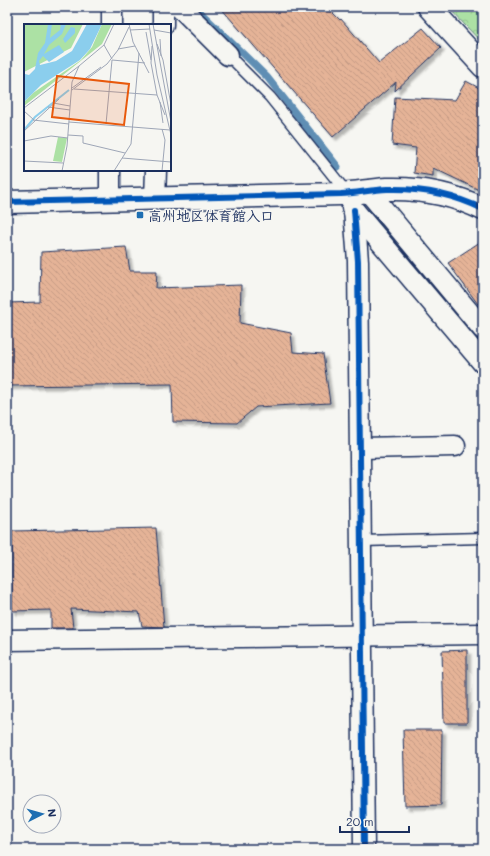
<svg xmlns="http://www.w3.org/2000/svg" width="490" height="856" viewBox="0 0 490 856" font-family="Mali,'Klee One',sans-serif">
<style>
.park{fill:url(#park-crowns);stroke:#648881}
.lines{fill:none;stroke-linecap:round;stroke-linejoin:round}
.stream{stroke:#5e8eb4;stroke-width:7}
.building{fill:url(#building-back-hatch);stroke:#1b2f5e;filter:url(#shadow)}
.lane-casing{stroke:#1b2f5e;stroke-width:13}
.street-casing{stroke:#1b2f5e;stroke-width:23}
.secondary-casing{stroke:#1b2f5e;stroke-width:25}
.lane{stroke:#f6f6f2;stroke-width:10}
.street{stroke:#f6f6f2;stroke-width:20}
.secondary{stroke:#f6f6f2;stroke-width:22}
.cycleway-casing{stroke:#f6f6f2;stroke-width:8}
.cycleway{stroke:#0057b8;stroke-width:6}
.poi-dot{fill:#1f6fb2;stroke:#f6f6f2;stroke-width:1.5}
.labels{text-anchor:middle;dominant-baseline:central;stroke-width:3;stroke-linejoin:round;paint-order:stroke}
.poi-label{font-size:14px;font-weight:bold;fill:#1b2f5e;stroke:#f6f6f2;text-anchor:start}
.inset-river{fill:none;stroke:#8bceed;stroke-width:2}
.inset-road{fill:none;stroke:#9ea6b7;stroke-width:1}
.view{fill:#e8590c;fill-opacity:0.15;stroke:#e8590c;stroke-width:2}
.inset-edge{fill:none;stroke:#1b2f5e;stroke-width:2}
</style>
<defs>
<pattern id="park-crowns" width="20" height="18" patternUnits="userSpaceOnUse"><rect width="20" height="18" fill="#ace1a4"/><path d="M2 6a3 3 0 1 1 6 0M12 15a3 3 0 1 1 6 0" fill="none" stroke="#93c190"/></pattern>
<pattern id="building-back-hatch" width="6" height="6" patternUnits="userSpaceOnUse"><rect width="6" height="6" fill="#e5b397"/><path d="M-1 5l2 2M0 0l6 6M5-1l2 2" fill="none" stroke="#c49a85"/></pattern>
<filter id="shadow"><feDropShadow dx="3.5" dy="3.5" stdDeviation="1" flood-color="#0004"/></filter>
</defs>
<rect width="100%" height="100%" fill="#f6f6f2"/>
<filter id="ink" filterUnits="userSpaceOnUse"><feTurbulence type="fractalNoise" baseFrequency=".025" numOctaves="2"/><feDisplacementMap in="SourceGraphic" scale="8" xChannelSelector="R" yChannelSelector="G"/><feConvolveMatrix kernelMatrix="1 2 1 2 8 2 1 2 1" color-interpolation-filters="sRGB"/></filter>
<g filter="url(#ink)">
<polygon class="park" points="448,7 483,7 483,44"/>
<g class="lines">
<g class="stream">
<polyline points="195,7 267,77 338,167"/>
<polyline points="370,211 483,345"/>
</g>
</g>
<g class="building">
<polygon points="220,7 327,7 340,20 341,19 379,63 423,28 441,48 395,91 396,82 333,137"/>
<polygon points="466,81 483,90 483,192 433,168 433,176 414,173 416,148 392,145 395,97 455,100"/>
<polygon points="483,240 483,311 448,263"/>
<polygon points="126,247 130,271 157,271 156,288 241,285 240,323 291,333 293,352 323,354 330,403 256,407 237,423 173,422 172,384 7,386 7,303 40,302 41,252"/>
<polygon points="156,528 164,627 142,626 139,612 71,609 73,628 51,628 51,610 12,611 12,531"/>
<polygon points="467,650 467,723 444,723 442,651"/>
<polygon points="403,730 442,730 441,805 405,806"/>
</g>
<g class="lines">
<defs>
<g id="lane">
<polyline points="228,55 270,97 347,193"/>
<polyline points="361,541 483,538"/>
</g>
<g id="street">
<polyline points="180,7 228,55"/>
<polyline points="112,25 112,7"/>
<polyline points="163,25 163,7"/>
<polyline points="368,191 483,329"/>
<polyline points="110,199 110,170"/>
<polyline points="155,199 156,170"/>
<polyline points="352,208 483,363"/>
<polyline points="354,210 358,261 364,849"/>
<polyline points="361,448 455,446"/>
<polyline points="7,640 483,634"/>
</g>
<g id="secondary">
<polyline points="429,7 483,66"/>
<path d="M7,202L341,194C356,193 372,190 387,189C421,188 453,194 483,209"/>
</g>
</defs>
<use href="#lane" class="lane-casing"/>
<use href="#street" class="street-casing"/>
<use href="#secondary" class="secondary-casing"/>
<use href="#lane" class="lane"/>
<use href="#street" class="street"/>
<use href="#secondary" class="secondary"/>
<defs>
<g id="cycleway">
<path d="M7,202L341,194C356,193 372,190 387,189C421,188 453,194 483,209"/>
<polyline points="354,210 358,261 364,849"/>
</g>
</defs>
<use href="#cycleway" class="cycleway-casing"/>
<use href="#cycleway" class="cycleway"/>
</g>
</g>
<rect class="poi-dot" x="136" y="211" width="8" height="8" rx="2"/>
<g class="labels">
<g class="poi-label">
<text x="148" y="215">高州地区体育館入口</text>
</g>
</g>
<g transform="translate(24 24)">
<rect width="147" height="147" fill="#f6f6f2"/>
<path d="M0,0H59L47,24L0,48ZM78,0H88L78,20L0,82V78L9,69L57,36L68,23ZM34,113L43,114L38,138L29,137Z" fill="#ace1a4"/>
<path d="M24,0H28L26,14L36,6L37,0H42L38,10L25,21L20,30L35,21L40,28L25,38L19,32L15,37L16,41L32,37L48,27L63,0H78L66,25L56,36L17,61L0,78L1,50L5,51L11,45L14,29L21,19ZM47,3L51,4V9L41,19L39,15Z" fill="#8bceed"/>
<path class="inset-river" d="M0,106L11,93L45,66"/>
<path class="inset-road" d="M105,0L109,18L125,49M125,0L133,51L147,111M129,0L147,98M106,6L126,5M130,6L147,9M122,8L127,36M136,15L137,32M133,20L139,36L147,81M80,21L88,35M128,22L127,39L133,71L141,91M94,25L111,22M88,36L121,39M48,64L77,43M50,65L133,71M48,66L83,40L94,26L105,3M136,78L139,99M29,79L46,82M24,83L46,86M0,84L55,42M0,87L10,96M9,96L45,100M45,98L146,106M82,100L88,36M0,107L35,75M44,111L59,112V119L101,129M0,117L27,112L44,114M98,134L147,138M0,137L39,139M38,147L43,122L48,58L55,42L80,21L90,0M90,147L107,120L115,29M138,147L141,116L138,105"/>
<path class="view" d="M33,52L105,60L100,101L28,93Z"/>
<rect width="147" height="147" class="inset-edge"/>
</g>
<rect width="490" height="856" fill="none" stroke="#f6f6f2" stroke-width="24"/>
<rect x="12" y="12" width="466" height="832" fill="none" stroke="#1b2f5e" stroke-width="1.5" filter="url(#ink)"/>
<g transform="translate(42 814) rotate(84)"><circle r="19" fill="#f6f6f2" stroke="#9ea6b7"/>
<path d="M0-3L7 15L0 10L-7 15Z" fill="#1f6fb2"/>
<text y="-6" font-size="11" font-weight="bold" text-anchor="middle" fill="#1b2f5e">N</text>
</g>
<path d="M340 826v6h69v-6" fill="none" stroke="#1b2f5e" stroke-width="2"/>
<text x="346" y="826" font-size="12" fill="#1b2f5e" stroke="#f6f6f2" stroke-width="3" paint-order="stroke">20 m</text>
</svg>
